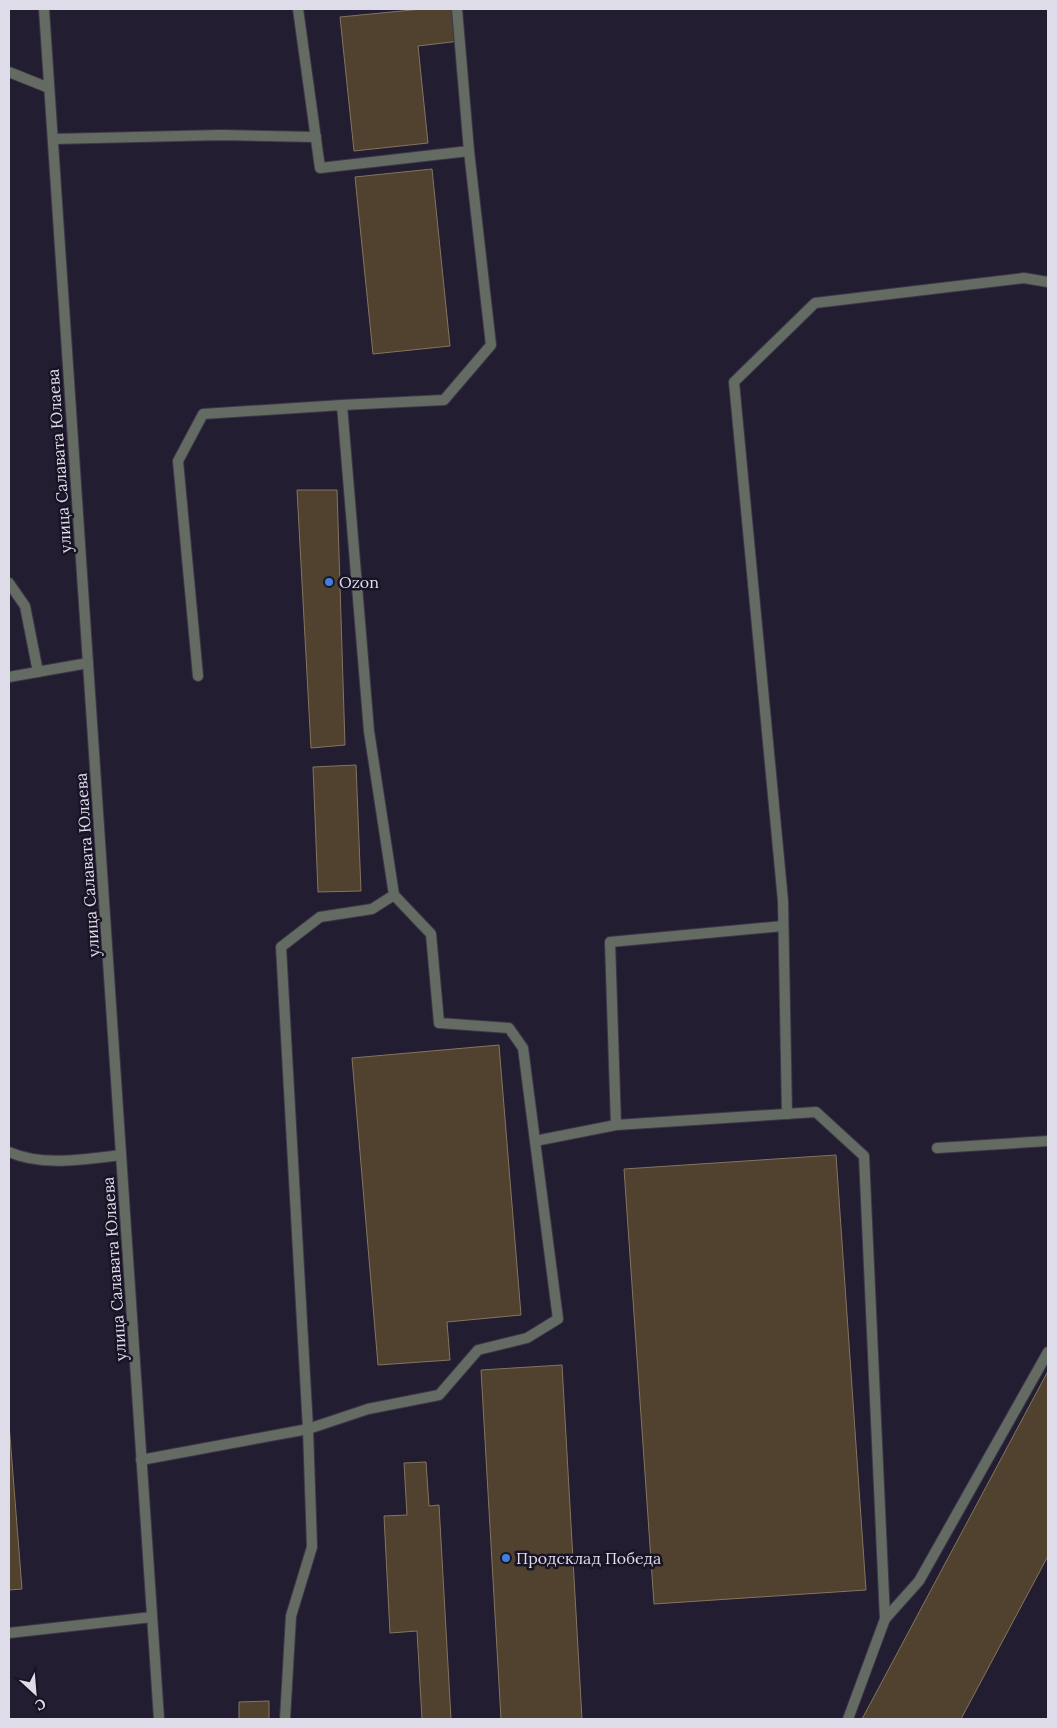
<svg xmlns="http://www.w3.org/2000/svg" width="1057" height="1728" viewBox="0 0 1057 1728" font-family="Lora,serif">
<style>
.building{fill:#50422e;stroke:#847560}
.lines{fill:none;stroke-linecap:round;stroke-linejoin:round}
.service-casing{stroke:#3c384a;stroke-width:12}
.tertiary-casing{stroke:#3c384a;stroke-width:12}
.service{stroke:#646b63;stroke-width:10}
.tertiary{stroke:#646b63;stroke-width:10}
.shop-dot{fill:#3f7fe0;stroke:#181426;stroke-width:2}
.labels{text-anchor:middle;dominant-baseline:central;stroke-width:5;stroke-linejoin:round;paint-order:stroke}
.street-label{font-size:16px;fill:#dfdcea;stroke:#181426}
.poi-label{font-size:16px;fill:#dfdcea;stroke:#181426;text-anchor:start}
</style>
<rect width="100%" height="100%" fill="#221d30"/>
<g class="building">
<polygon points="422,9 457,9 460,41 418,46 428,143 354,151 340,17"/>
<polygon points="432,169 450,346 373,354 355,177"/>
<polygon points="297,490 337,490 345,745 311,748"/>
<polygon points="356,765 361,891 318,892 313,767"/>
<polygon points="499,1045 521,1315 447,1322 450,1360 378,1365 352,1058"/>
<polygon points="836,1155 866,1590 654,1604 624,1169"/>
<polygon points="562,1365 582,1719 501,1719 481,1370"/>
<polygon points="1048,1371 1048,1556 961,1719 862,1719"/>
<polygon points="9,1424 22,1589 9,1590"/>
<polygon points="426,1462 429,1506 439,1505 451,1719 422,1719 417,1631 390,1633 384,1516 407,1515 404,1463"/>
<polygon points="269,1701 269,1719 239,1719 239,1702"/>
</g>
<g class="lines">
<defs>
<g id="service">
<polyline points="298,9 320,168 469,151 457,9"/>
<polyline points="53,139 221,135 316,137"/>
<polyline points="342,405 444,400 491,345 469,151"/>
<polyline points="9,583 25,606 38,672"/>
<polyline points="198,676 178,461 203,414 342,405 369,731 394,895 372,909 320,917 281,947 308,1429 312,1547 291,1616 285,1719"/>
<polyline points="9,677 88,663"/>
<polyline points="394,895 431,934 439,1023 509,1028 523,1048 535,1141"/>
<polyline points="787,1114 783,901 734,382 815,303 1024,278 1048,282"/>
<polyline points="616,1125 610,942 783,926"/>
<polyline points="937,1148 1048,1141"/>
<path d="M9,1152C43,1167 85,1159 121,1155"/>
<polyline points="141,1460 308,1429 368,1409 439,1395 478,1350 527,1338 558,1319 535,1141 616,1125 816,1112 864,1156 885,1619 848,1719"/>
<polyline points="885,1619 919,1581 1048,1352"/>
<polyline points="9,1633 152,1617"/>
</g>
<g id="tertiary">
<polyline points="44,9 159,1719"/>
<polyline points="9,72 49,88"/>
</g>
</defs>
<use href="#service" class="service-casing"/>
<use href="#tertiary" class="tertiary-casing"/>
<use href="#service" class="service"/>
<use href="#tertiary" class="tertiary"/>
</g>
<g class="shop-dot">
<circle cx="329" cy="582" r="5"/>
<circle cx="506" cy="1558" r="5"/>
</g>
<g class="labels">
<g class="street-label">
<text transform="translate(59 461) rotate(-94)">улица Салавата Юлаева</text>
<text transform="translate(87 865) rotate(-94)">улица Салавата Юлаева</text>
<text transform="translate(114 1269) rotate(-94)">улица Салавата Юлаева</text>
</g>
<g class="poi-label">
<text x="339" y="582">Ozon</text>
<text x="516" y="1558">Продсклад Победа</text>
</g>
</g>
<rect width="1057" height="1728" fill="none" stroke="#dfdcea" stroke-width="20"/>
<g transform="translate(35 1693) rotate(154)" stroke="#181426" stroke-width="4" paint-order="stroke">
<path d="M0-4L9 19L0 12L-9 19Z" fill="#dfdcea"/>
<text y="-8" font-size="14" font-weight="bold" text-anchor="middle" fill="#dfdcea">С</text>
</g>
</svg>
